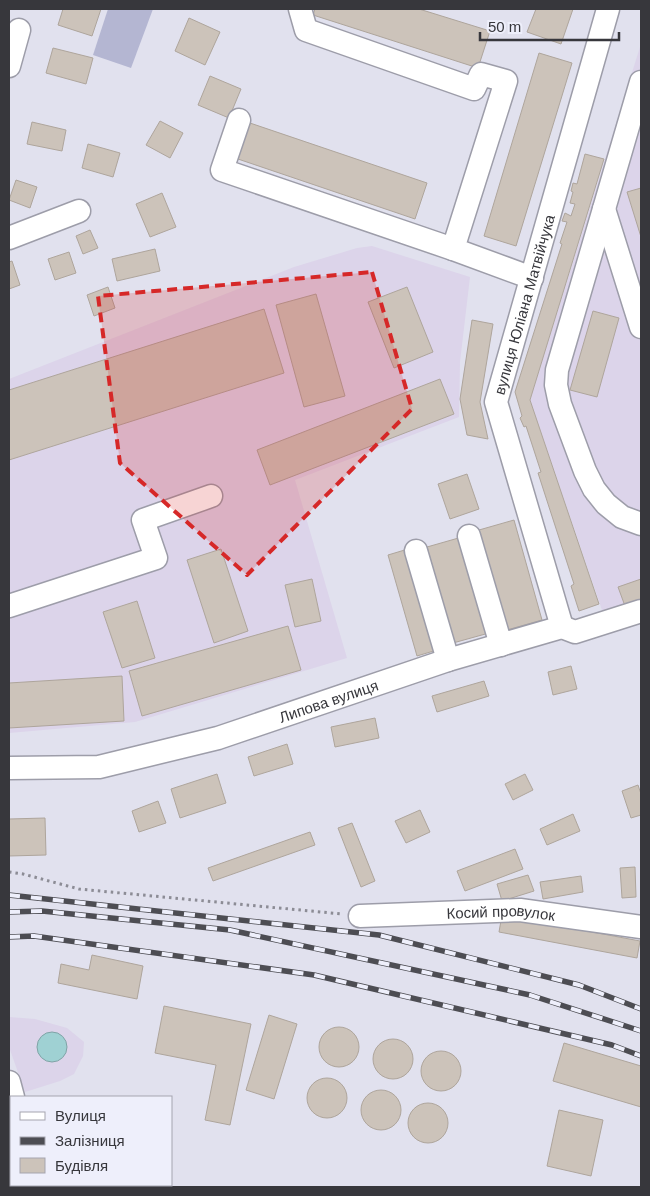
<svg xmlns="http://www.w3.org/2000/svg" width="650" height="1196" viewBox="0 0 650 1196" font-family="Arial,sans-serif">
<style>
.industrial{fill:#dcd4ea}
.green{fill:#b4b6d2}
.water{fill:#9fd1d3;stroke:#80a3a6}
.building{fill:#ccc3ba;stroke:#aea59c}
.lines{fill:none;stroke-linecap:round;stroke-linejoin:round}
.minor-casing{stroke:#9d9da9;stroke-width:25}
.path{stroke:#8c8c95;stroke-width:3;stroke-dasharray:2.5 4;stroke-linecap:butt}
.minor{stroke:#fff;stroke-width:22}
.rail-casing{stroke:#4d4d53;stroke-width:5.5}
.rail{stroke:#eeeffb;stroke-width:4;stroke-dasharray:11;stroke-linecap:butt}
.marked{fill:#d62828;fill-opacity:0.2;stroke:#d62828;stroke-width:4;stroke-dasharray:10 6;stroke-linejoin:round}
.labels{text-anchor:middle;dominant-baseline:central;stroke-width:5;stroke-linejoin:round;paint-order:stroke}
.street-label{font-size:15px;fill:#37373c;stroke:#eeeffb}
</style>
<rect width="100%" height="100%" fill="#e1e1ee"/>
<g class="industrial">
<polygon points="640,47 641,48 641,600 603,613 530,400"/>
<polygon points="372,246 470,277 460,362 459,417 295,480 347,658 135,722 9,733 9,379 294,267 357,248"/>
<polygon points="9,1017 35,1019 67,1028 84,1042 83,1056 74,1074 60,1081 25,1092 9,1047"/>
</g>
<g class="green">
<polygon points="108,9 153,9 131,68 93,55"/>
<polygon points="9,1108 11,1115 11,1185 34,1185 35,1187 9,1187"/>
</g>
<circle class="water" cx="52" cy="1047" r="15"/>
<g class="building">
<polygon points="63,9 101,9 92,36 58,25"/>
<polygon points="315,9 419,9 490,31 478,68 313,15"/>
<polygon points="536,9 573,9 561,44 527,32"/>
<polygon points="189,18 220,32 205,65 175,51"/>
<polygon points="53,48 93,58 86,84 46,73"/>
<polygon points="539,53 572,63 516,246 484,236"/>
<polygon points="210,76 241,89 229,118 198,105"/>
<polygon points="160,121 183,133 170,158 146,145"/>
<polygon points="32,122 66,130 62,151 27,144"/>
<polygon points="247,122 427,183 415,219 235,158"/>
<polygon points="88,144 120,153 113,177 82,168"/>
<polygon points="585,154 604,159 530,400 599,604 579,611 571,586 574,584 538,473 541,472 526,426 524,427 520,418 522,416 515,392 562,244 560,243 567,222 562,221 565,213 571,216 575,204 570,203 573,192 571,191 573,183 577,184"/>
<polygon points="16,180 37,187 30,208 9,200"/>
<polygon points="641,188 641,237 627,192"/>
<polygon points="162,193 176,227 150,237 136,204"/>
<polygon points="90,230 98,248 83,254 76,236"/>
<polygon points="155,249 160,271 117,281 112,259"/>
<polygon points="69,252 76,273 55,280 48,259"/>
<polygon points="12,261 20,285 9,289 9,262"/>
<polygon points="108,287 115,308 94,316 87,295"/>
<polygon points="407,287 433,352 394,368 368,302"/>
<polygon points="316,294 345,396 304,407 276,305"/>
<polygon points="264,309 284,373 9,460 9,390"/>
<polygon points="593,311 619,318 597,397 570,390"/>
<polygon points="472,320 493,324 480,402 488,439 467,435 460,399"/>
<polygon points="440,379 454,414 270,485 257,450"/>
<polygon points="467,474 479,509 450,519 438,484"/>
<polygon points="514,520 542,620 507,630 479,530"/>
<polygon points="462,537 489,633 453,643 427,547"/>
<polygon points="221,549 248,631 214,643 187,560"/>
<polygon points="408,549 437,650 417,656 388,555"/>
<polygon points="312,579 321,621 295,627 285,585"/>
<polygon points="641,579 641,600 625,606 618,587"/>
<polygon points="137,601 155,658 122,668 103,612"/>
<polygon points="288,626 301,670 142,716 129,671"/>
<polygon points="571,666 577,689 553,695 548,672"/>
<polygon points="122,676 124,721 9,728 9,683"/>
<polygon points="484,681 489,696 437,712 432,696"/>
<polygon points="375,718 379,738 335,747 331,727"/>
<polygon points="287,744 293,764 254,776 248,757"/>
<polygon points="217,774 226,803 180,818 171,789"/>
<polygon points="525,774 533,790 513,800 505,784"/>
<polygon points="638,785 641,794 641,815 631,818 622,791"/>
<polygon points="158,801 166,823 139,832 132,811"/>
<polygon points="420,810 430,832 406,843 395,821"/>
<polygon points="573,814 580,831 547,845 540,829"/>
<polygon points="45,818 46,855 9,856 9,819"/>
<polygon points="352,823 375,881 361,887 338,828"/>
<polygon points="310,832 315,845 213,881 208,868"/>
<polygon points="515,849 523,869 465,891 457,871"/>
<polygon points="635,867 636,897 622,898 620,868"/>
<polygon points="528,875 534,891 502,901 497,884"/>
<polygon points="581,876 583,892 543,899 540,882"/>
<polygon points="502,915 640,941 637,958 499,932"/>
<polygon points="92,955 143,966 137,999 58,983 61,964 89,970"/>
<polygon points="164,1006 251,1024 230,1125 205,1120 216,1065 155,1053"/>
<polygon points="269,1015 297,1024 274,1099 246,1090"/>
<circle cx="339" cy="1047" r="20"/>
<circle cx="393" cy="1059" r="20"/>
<polygon points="564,1043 641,1066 641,1107 553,1081"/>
<circle cx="441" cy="1071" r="20"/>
<circle cx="327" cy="1098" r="20"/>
<circle cx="381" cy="1110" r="20"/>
<circle cx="428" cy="1123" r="20"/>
<polygon points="559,1110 603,1120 591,1176 547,1166"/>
</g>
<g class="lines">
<defs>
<g id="minor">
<polyline points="300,9 306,30 474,89 481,74 506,81 453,249 532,278"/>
<polyline points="9,66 19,30"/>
<polyline points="641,82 557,370 556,385 560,404 585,471 594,489 606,504 622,517 641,524"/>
<polyline points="239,120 222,170 453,249"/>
<polyline points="604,209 641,327"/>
<polyline points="9,238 79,211"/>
<polyline points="469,536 501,645"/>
<polyline points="416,551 448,660"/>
<polyline points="9,606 156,558 143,520 211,496"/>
<path id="s1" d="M562,627L496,402L608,9"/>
<path id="s2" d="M9,768L99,767L218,738L448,660L562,627L575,632L641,611"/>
<path id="s3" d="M360,916L520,910L641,927"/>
<polyline points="9,1082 13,1097"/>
<polyline points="40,1185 41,1187"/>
</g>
</defs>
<use href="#minor" class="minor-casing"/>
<polyline class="path" points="9,872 23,874 79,889 342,914"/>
<use href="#minor" class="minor"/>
<defs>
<g id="rail">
<polyline points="9,895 379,935 579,985 641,1009"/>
<polyline points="9,912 42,911 230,930 530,995 641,1031"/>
<polyline points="9,937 34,936 314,975 612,1045 641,1056"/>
</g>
</defs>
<use href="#rail" class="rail-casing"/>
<use href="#rail" class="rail"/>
</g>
<path class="marked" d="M372,272L412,409L247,575L120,463L98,296Z"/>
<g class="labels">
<g class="street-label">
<text stroke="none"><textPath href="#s1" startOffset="336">вулиця Юліана Матвійчука</textPath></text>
<text stroke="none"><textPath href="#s2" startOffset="329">Липова вулиця</textPath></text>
<text stroke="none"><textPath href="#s3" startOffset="141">Косий провулок</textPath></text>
</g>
</g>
<rect width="650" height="1196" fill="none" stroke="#37373c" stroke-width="20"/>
<rect x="10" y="1096" width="162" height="90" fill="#eeeffb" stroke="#a5a5af"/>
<rect x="20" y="1112" width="25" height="8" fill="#ffffff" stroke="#a5a5af"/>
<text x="55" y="1121" font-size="15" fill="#37373c">Вулиця</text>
<rect x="20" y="1137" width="25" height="8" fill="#4d4d53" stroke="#a5a5af"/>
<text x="55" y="1146" font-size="15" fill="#37373c">Залізниця</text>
<rect x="20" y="1158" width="25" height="15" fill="#ccc3ba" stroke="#a5a5af"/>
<text x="55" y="1171" font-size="15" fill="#37373c">Будівля</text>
<path d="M480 32v8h139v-8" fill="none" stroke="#37373c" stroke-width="2.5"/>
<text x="488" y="32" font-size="15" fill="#37373c" stroke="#eeeffb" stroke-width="4" paint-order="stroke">50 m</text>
</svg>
